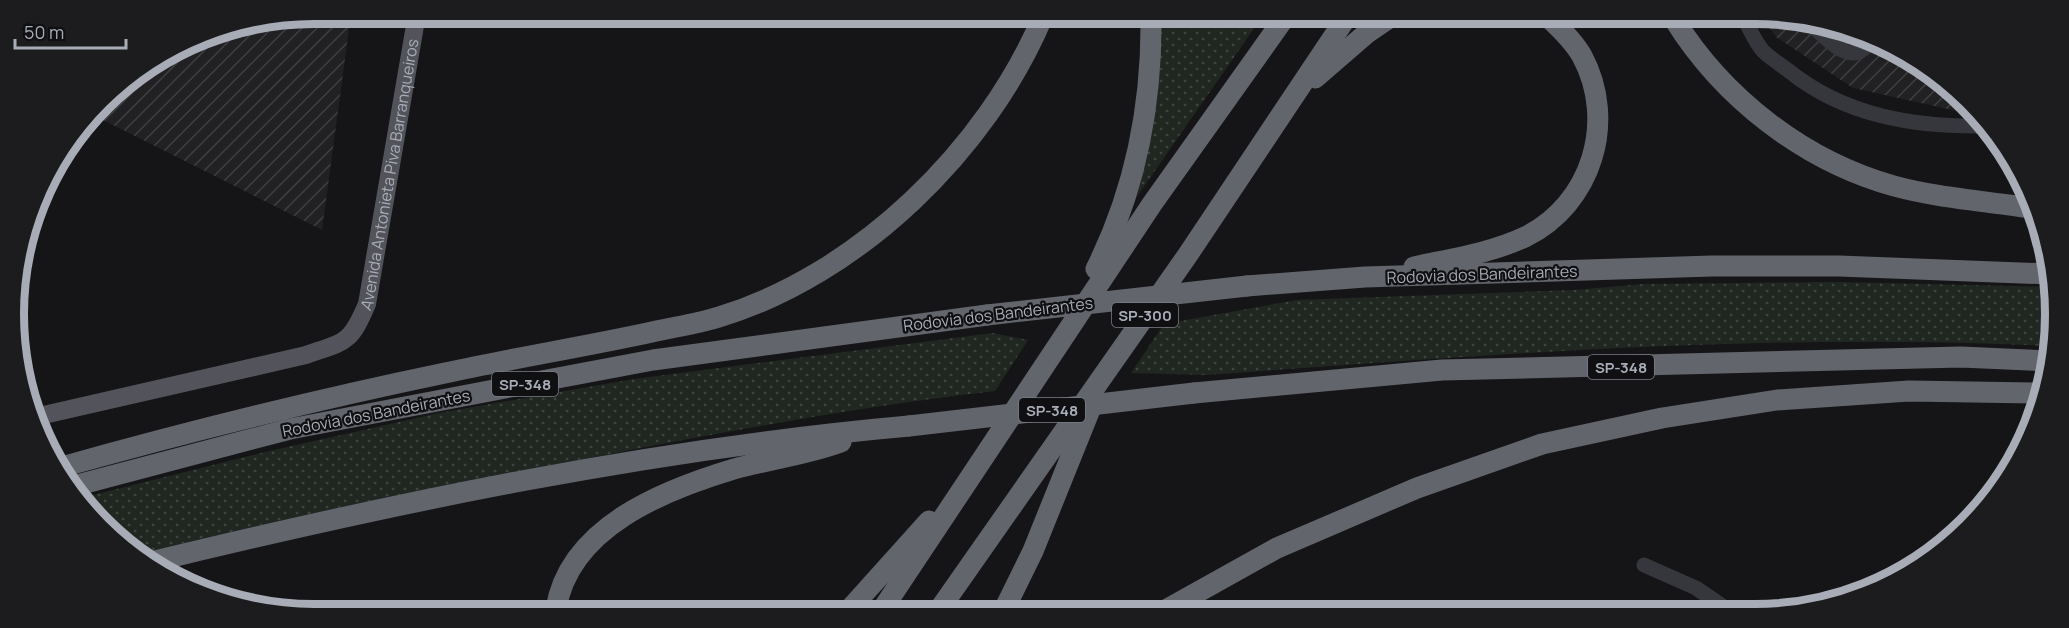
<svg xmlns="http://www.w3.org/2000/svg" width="2069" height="628" viewBox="0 0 2069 628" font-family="Manrope,sans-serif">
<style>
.industrial{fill:url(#industrial-furrows)}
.grass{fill:url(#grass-dots)}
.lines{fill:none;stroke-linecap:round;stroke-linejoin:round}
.minor{stroke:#36373c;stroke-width:15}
.major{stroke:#53545b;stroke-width:18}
.highway{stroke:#63656d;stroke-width:21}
.highway-bridge{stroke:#63656d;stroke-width:21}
.labels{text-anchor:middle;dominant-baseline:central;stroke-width:4.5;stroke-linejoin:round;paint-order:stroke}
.shield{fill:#101012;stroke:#7a7d85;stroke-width:1.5}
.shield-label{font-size:15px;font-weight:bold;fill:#a8acb6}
.street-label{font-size:16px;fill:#a8acb6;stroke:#101012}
.rim{fill:none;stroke:#a8acb6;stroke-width:8}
</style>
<defs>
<pattern id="industrial-furrows" width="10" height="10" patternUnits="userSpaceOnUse" patternTransform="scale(1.5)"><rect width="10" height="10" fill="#212124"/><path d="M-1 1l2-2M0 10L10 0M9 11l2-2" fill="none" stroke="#3e3f42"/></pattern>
<pattern id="grass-dots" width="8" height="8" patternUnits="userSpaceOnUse" patternTransform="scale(1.5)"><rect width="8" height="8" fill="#202721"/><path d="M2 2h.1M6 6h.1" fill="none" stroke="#3e443f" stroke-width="1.8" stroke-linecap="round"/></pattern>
</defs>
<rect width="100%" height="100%" fill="#151517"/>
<g class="industrial">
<polygon points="314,14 351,14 322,230 95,116 116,88 199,36"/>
<polygon points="1764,19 1814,19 1922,64 1970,114 1853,88 1776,37"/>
</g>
<g class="grass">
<polygon points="1157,17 1262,17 1122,218"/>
<path d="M1838,282L2050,287V346C1766,332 1487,355 1205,375L1131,373L1164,324L1297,300L1574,290L1643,284Z"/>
<path d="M993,333L1028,340L995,391C864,406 734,430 605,455C449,484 292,515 138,555L81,498L265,452L439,413L634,379Z"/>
</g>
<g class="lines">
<g class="minor">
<path d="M1744,19C1750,29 1755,42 1763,51C1770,58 1780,64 1789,71C1845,116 1914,127 1984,126"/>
<path d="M1806,19C1821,33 1852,72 1869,42"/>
<polyline points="1644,565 1696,588 1731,612"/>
</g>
<path class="major" id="s1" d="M35,417L306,355C346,341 350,344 367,304L417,14"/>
<g class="highway">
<path d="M1674,19C1723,98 1804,161 1894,186C1938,198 1986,201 2030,208"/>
<polyline points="1315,78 1367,33 1389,18"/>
<path d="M1414,267C1450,259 1491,253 1525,237C1592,204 1617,121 1582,56C1574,42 1562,30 1549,18"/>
<path d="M1096,269C1135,191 1152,104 1151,17"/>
<polyline points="1247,286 1365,277 1712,266 1839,266 2050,274"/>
<polyline points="1194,393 1442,370 1961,357 2050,361"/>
<path d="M58,468C186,432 315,400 445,373C514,358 583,347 652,332C674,327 697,324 719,317C858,275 987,150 1043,16"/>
<polyline points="70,487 290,429 515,386 653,360 987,315"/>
<path d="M147,563C397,502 652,449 909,426"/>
<path d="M556,609C569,527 664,490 734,469C770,459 806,455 841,442"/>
<polyline points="849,610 929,521"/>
<polyline points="882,610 1152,204 1285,17"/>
<polyline points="939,610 1187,256 1346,18"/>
<polyline points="1004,610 1033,551 1091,407"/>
<polyline points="1164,611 1277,548 1417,488 1542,444 1662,418 1777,400 1909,391 2042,393"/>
</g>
<g class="highway-bridge">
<polyline points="987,315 1247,286"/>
<polyline points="909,426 1194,393"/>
</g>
</g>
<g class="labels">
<g class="shield">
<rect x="1112" y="303" width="66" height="24" rx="4.5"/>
<rect x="1588" y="355" width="66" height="24" rx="4.5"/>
<rect x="492" y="372" width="66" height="24" rx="4.5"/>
<rect x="1019" y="398" width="66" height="24" rx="4.5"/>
</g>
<g class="shield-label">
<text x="1145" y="315">SP-300</text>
<text x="1621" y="367">SP-348</text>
<text x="525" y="384">SP-348</text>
<text x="1052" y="410">SP-348</text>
</g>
<g class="street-label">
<text stroke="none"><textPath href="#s1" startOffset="494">Avenida Antonieta Piva Barranqueiros</textPath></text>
<text transform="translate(1482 274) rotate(-2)">Rodovia dos Bandeirantes</text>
<text transform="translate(998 314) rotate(-7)">Rodovia dos Bandeirantes</text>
<text transform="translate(376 413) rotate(-11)">Rodovia dos Bandeirantes</text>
</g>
</g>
<path d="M0 0H2069V628H0ZM314 24H1755A290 290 0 0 1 2045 314V314A290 290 0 0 1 1755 604H314A290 290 0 0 1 24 314V314A290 290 0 0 1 314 24Z" fill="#1c1c1f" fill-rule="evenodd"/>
<path class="rim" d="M314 24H1755A290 290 0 0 1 2045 314V314A290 290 0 0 1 1755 604H314A290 290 0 0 1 24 314V314A290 290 0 0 1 314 24Z"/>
<path d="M15 39v9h111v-9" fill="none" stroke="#a8acb6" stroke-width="3"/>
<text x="24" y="39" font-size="18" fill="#a8acb6" stroke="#101012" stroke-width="4.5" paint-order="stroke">50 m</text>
</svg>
